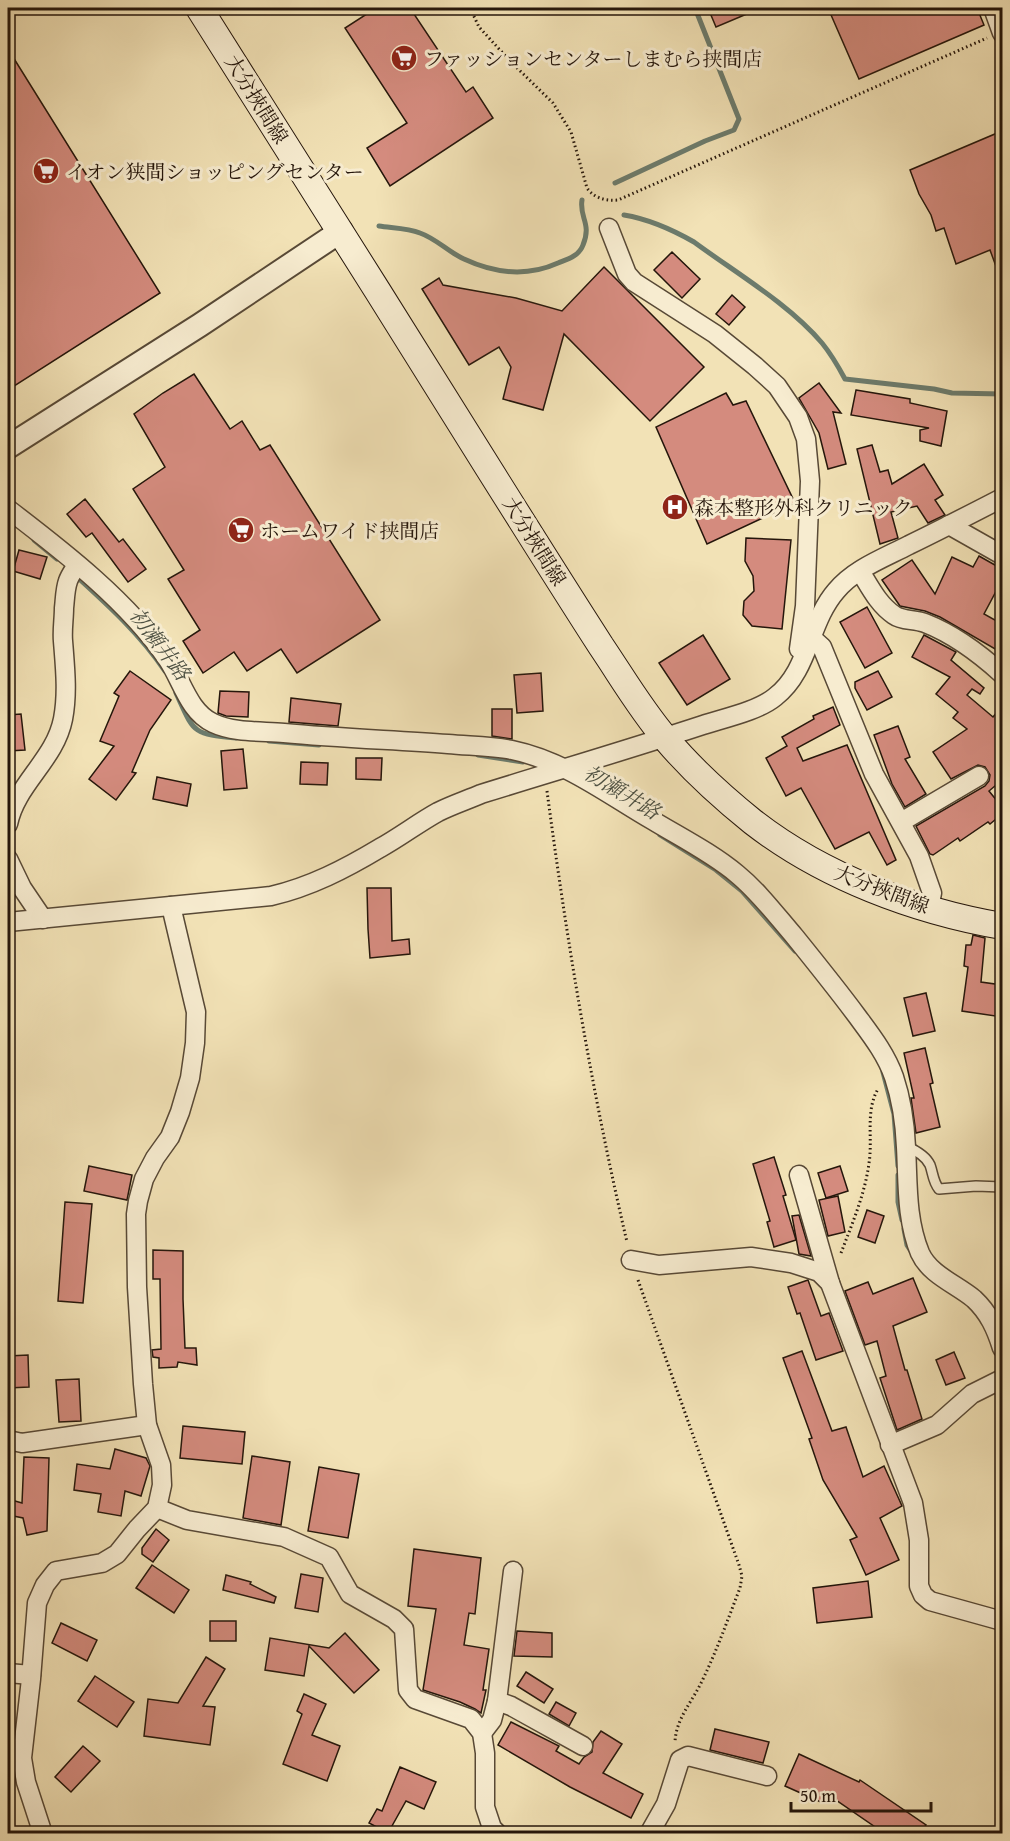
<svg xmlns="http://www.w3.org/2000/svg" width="1010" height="1841" viewBox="0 0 1010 1841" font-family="'Gentium Book Plus','Noto Serif JP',serif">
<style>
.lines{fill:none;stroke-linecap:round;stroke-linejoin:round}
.stream{stroke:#6c7b6c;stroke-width:5}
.building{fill:#d48b7e;stroke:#25160b;stroke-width:1.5}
.service-casing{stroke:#584936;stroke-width:12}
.minor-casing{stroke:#584936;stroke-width:21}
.tertiary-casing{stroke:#584936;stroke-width:26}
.secondary-casing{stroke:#25160b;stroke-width:28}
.path{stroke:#25160b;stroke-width:3;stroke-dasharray:1.5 3;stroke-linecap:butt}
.service{stroke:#f7ecd0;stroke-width:9}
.minor{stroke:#f7ecd0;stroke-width:18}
.tertiary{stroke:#f7ecd0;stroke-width:22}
.secondary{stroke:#f7ecd0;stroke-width:26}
.labels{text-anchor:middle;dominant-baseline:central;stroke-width:6;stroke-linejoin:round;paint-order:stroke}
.poi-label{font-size:20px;fill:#25160b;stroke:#f7ecd0;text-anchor:start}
.street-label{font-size:20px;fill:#25160b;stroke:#f7ecd0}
.water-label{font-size:21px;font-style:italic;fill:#4e5143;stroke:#f7ecd0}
</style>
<rect width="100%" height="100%" fill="#f2e2b6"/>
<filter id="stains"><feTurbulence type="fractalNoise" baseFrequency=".00333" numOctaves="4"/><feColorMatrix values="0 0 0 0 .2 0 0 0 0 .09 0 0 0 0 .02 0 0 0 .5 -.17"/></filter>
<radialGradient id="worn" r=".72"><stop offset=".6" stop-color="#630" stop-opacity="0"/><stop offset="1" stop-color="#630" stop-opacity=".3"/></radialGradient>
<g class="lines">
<g class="stream">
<polyline points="615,183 705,141 734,130 739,119 695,8"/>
<path d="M624,215C648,219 673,230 694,242C736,273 789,304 822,343C831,354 838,366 845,379L934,389L952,393L1002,394"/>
<path d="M379,226C392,228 408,228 420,233C437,239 448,252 464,259C494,273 527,277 558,263C568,259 579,256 583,245C592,223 579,218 582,200"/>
<polyline points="34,540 57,559"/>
<path d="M75,575C108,605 140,634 165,671"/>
<path d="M176,693C194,732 191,734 236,738"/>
<polyline points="269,741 319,745"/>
<polyline points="478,755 523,762"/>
<polyline points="660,835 716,870 742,891 795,951"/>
<polyline points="883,1072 894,1114 898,1166"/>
<polyline points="898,1175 898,1202 902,1220"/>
<polyline points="904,1229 907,1245 911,1251"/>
<polyline points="997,1352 1002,1364"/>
</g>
</g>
<g class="building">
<polygon points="376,8 410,8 466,92 473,87 493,118 390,186 367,148 407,123 345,28"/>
<polygon points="708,8 761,8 716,27"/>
<polygon points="828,8 977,8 984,25 859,79"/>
<polygon points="8,49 160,293 8,390"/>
<polygon points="1002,131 1002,280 1001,280 990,250 956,264 944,228 936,231 931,215 919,194 910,170"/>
<polygon points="672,252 700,279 682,298 654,270"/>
<polygon points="604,267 704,367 650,421 564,334 543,410 503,399 511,367 499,347 469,365 422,289 439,278 443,285 516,298 562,311"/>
<polygon points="732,295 745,307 729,325 716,314"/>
<polygon points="194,374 230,429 242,421 260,450 270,445 380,620 297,673 281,649 247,671 234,652 203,673 183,641 200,630 168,579 184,570 133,489 165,467 134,414 163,393"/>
<polygon points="819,383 841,413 833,412 846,464 828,469 819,433 799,398"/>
<polygon points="856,390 910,399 910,403 947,411 941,446 920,441 920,430 929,428 851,415"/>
<polygon points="726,393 733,405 746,401 795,503 707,544 656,427"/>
<polygon points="872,445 880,472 888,470 892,484 924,464 943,495 935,500 945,515 928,523 917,506 891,512 898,538 880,544 857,449"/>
<polygon points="85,499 119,542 123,539 146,569 128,582 92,533 86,537 67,514"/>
<polygon points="746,538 791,540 782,629 752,626 743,615 744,601 754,591 753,576 745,561"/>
<polygon points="19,550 47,557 40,579 13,571"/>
<polygon points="979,556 1002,569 1002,580 984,614 1002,624 1002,653 940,617 925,611 900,606 882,580 912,560 935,594 952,557 973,567"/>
<polygon points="867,607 892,653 865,668 840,622"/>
<polygon points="703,635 730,679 687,705 659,663"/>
<polygon points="924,635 956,652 951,660 984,688 980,694 972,689 967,695 993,717 1002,706 1002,780 989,791 1002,807 1002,814 990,824 988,822 960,841 958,838 933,855 930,854 916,826 985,786 989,781 990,775 985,767 978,765 951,779 933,752 967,729 953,718 958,712 936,694 950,677 912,657"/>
<polygon points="130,671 171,700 150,730 132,772 136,773 116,800 89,779 114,746 100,741 119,696 114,693"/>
<polygon points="878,671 892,697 867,710 855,688 855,682"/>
<polygon points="541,673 543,711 517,713 514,675"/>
<polygon points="220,691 249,692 248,717 226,716 218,713"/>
<polygon points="291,698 341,704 338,726 289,722"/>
<polygon points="833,707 840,725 797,748 803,761 847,745 896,860 887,865 869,832 835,849 801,788 786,796 766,758 787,746 782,737 814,719 813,716"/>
<polygon points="492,709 512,709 512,739 492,736"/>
<polygon points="21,714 25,750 8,751 8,715"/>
<polygon points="898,726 910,757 905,759 926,794 905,807 892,784 874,735"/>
<polygon points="243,749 247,788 224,790 221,751"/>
<polygon points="356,758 382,758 381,780 356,779"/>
<polygon points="301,762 328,763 327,785 300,784"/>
<polygon points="157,777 191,784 187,806 153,799"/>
<polygon points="367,888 391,888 392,941 409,939 410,954 370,958 368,929"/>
<polygon points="973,935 985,938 981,982 1002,985 1002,1017 962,1011 968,967 964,966 966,945 971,945"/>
<polygon points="926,993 935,1031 913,1036 904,998"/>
<polygon points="925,1048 933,1083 930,1084 940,1127 916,1133 911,1098 914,1098 904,1053"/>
<polygon points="774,1157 786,1195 783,1196 796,1240 774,1247 767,1222 770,1221 753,1164"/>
<polygon points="89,1166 132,1175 127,1200 84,1191"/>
<polygon points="840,1166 848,1191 826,1198 818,1173"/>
<polygon points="838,1196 845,1232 828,1236 819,1200"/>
<polygon points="65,1202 92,1204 83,1303 58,1301"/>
<polygon points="867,1210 884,1216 875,1243 858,1237"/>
<polygon points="799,1215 811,1256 799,1254 792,1216"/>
<polygon points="153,1250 183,1251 183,1299 185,1348 196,1348 197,1365 178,1362 177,1367 159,1368 159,1358 153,1357 152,1350 161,1349 160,1279 153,1279"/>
<polygon points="913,1278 927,1312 893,1326 905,1370 907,1370 922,1419 897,1430 880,1378 886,1376 877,1341 865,1345 845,1291 868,1282 873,1294"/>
<polygon points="808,1280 821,1316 829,1313 843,1351 816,1360 800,1313 797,1314 788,1287"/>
<polygon points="802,1351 832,1431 846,1427 863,1477 884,1466 902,1506 880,1518 899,1560 866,1575 850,1540 857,1537 823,1480 809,1439 812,1438 783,1358"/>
<polygon points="954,1352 965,1378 946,1385 936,1360"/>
<polygon points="28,1355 29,1387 8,1388 8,1356"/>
<polygon points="79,1379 81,1421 59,1422 56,1380"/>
<polygon points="183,1426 245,1432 242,1464 180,1458"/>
<polygon points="115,1449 146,1458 150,1466 141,1496 125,1491 121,1516 98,1512 101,1494 74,1490 77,1464 110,1469"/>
<polygon points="252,1456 290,1462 281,1525 243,1518"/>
<polygon points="24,1457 49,1458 47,1531 27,1535 23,1518 8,1515 8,1499 22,1503"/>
<polygon points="319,1467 359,1474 348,1538 308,1531"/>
<polygon points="156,1529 169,1540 153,1562 142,1554 142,1548"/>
<polygon points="414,1549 481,1558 475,1614 469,1613 464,1645 489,1649 483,1690 486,1690 481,1713 475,1709 460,1702 423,1690 436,1609 408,1606"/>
<polygon points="152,1565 189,1590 174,1613 136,1588"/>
<polygon points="301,1574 323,1578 318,1612 295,1608"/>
<polygon points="226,1575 251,1582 250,1584 276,1597 274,1603 223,1590"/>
<polygon points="868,1581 872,1617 817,1623 813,1588"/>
<rect x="210" y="1621" width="26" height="20"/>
<polygon points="61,1623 97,1640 87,1661 52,1643"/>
<polygon points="517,1631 552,1633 552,1657 514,1656"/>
<polygon points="345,1633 379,1670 354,1693 309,1646 304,1676 265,1670 270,1638 329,1648"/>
<polygon points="206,1657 225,1669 203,1706 215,1707 210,1745 144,1736 148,1699 178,1703"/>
<polygon points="526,1672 553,1689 544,1703 517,1686"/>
<polygon points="95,1676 134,1702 117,1727 78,1701"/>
<polygon points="304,1694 326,1704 312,1735 340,1746 327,1781 283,1764 302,1714 297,1711"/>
<polygon points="556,1702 576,1713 569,1726 549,1714"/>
<polygon points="511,1722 559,1746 556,1751 579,1764 584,1757 592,1752 593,1742 601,1731 622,1744 603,1773 643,1794 631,1818 570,1787 498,1745"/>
<polygon points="715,1729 769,1742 763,1763 710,1750"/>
<polygon points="83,1746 100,1761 71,1792 55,1777"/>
<polygon points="799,1754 859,1782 860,1780 926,1825 920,1833 884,1833 827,1794 823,1803 785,1786"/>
<polygon points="400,1767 436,1782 424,1809 406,1801 388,1833 369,1823 377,1809 382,1811"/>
</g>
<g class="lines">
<defs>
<path id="service" d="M906,1146C915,1150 926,1156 930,1165C933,1173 933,1182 939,1189L976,1186L1002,1187"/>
<g id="minor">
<polyline points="993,8 1002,33"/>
<polyline points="609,228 627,274 634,282 715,334 755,366 777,386 798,417 806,439 810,481 805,606 799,649"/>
<path d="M8,509C63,551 129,602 168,660C182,681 189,712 213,723C234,733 262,731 284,733C338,738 393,740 448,744C469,746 492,746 512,750C565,761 607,794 652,820C680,837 712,853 737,874C759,892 776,915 795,937C816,963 837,989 857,1016C871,1035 886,1054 894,1077C901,1098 905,1124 906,1147C908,1183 906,1219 920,1253C930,1275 956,1284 974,1299C989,1313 996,1329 1002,1348"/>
<polyline points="949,525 1002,555"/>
<path d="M860,571C870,587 878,604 894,615C902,621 915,619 925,623C953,634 980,654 1002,674"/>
<polyline points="812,638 822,647 874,774 919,856 932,893 929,908"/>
<polyline points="901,822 979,776"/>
<path d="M8,824C16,784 55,760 63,719C68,693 65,667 63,641C62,630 64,619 64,608C65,600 65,589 68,581C70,575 74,570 77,565"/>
<polyline points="8,859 22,888 43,919"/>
<path d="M8,922L271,896C310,887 345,869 380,848C400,837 418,823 438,812C452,805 467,800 481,794C555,771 630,749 703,725C725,718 758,711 775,697C809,671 809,622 836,591C854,569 884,558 909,545C940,530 971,514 1002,498"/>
<polyline points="799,1175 830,1283"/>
<polyline points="631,1260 659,1265 751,1257 791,1263 819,1272 830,1283 913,1503 919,1540 919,1586 923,1595 930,1601 1002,1621"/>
<polyline points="8,1440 22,1443 147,1425"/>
<polyline points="890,1445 937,1425 972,1394 1002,1379"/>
<polyline points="157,1508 187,1520 284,1537 329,1557 350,1594 394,1619 404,1629 408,1690 415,1699 471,1719 482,1733 485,1753 485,1807 492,1828 498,1834"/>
<polyline points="8,1673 31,1675"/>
<polyline points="497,1701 511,1706 583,1746"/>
<polyline points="482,1733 492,1720 497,1701 513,1571"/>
<polyline points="41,1834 41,1828 26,1782 22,1758 31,1679 37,1603 45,1585 56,1571 102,1563 117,1554 137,1529 157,1508 162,1485 161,1465 147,1425 143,1384 137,1287 136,1214 138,1201 144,1179 155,1158 170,1137 180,1112 190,1078 195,1043 196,1012 171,906"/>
<polyline points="649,1834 666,1804 680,1760 688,1756 767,1776"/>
</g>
<polyline id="tertiary" points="8,447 200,325 341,231"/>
<path id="secondary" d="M199,8C296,161 393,315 489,469C526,528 563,587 601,646C622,677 641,710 666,739C692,770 722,797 753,822C824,877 915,911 1002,926"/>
</defs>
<use href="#service" class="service-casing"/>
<use href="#minor" class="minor-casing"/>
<use href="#tertiary" class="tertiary-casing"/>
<use href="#secondary" class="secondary-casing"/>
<g class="path">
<path d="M470,8L479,27L510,61L553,103L571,132L587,188C594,198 605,201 618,200L987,38"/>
<path d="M547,791C567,942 592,1093 627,1242"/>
<path d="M841,1253C852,1224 865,1194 869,1163C873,1139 865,1111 878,1089"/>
<path d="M638,1280L739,1565L742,1576L740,1588C728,1619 717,1650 703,1679C693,1701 676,1718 675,1742"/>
</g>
<use href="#service" class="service"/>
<use href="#minor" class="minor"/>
<use href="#tertiary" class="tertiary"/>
<use href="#secondary" class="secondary"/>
</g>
<defs>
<symbol id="supermarket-disc" viewBox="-11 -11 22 22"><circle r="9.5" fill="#8f2418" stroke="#f7ecd0"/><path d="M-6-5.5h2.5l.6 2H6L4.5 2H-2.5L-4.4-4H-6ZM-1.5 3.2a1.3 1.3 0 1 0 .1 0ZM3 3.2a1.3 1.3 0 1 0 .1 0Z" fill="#fff"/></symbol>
<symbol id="hospital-disc" viewBox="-11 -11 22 22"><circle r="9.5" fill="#8f2418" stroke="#f7ecd0"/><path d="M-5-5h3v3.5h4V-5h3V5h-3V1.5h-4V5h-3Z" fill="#fff"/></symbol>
</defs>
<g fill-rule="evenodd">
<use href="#supermarket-disc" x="389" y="43" width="30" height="30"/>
<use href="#supermarket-disc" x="31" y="156" width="30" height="30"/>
<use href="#hospital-disc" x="660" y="492" width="30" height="30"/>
<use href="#supermarket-disc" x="226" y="515" width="30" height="30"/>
</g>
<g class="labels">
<g class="poi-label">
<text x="424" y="58">ファッションセンターしまむら挟間店</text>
<text x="66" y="171">イオン狭間ショッピングセンター</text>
<text x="694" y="507">森本整形外科クリニック</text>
<text x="260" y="530">ホームワイド挟間店</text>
</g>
<g class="street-label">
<text transform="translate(257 99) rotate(58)">大分挾間線</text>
<text transform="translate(535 541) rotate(58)">大分挾間線</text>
<text transform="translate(882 889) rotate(21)">大分挾間線</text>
</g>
<g class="water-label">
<text transform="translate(160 644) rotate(53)">初瀬井路</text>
<text transform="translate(622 792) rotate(31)">初瀬井路</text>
</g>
</g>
<rect width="1010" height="1841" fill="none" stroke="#f2e2b6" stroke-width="30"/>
<rect x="9" y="9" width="992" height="1823" fill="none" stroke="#25160b" stroke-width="3"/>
<rect x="15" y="15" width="980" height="1811" fill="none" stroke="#25160b" stroke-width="1.5"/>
<path d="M791 1802v9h140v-9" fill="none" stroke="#25160b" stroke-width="3"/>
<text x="800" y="1802" font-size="18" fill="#25160b" stroke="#f7ecd0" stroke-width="4.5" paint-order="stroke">50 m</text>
<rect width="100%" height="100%" filter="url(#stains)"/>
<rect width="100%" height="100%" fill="url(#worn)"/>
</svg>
